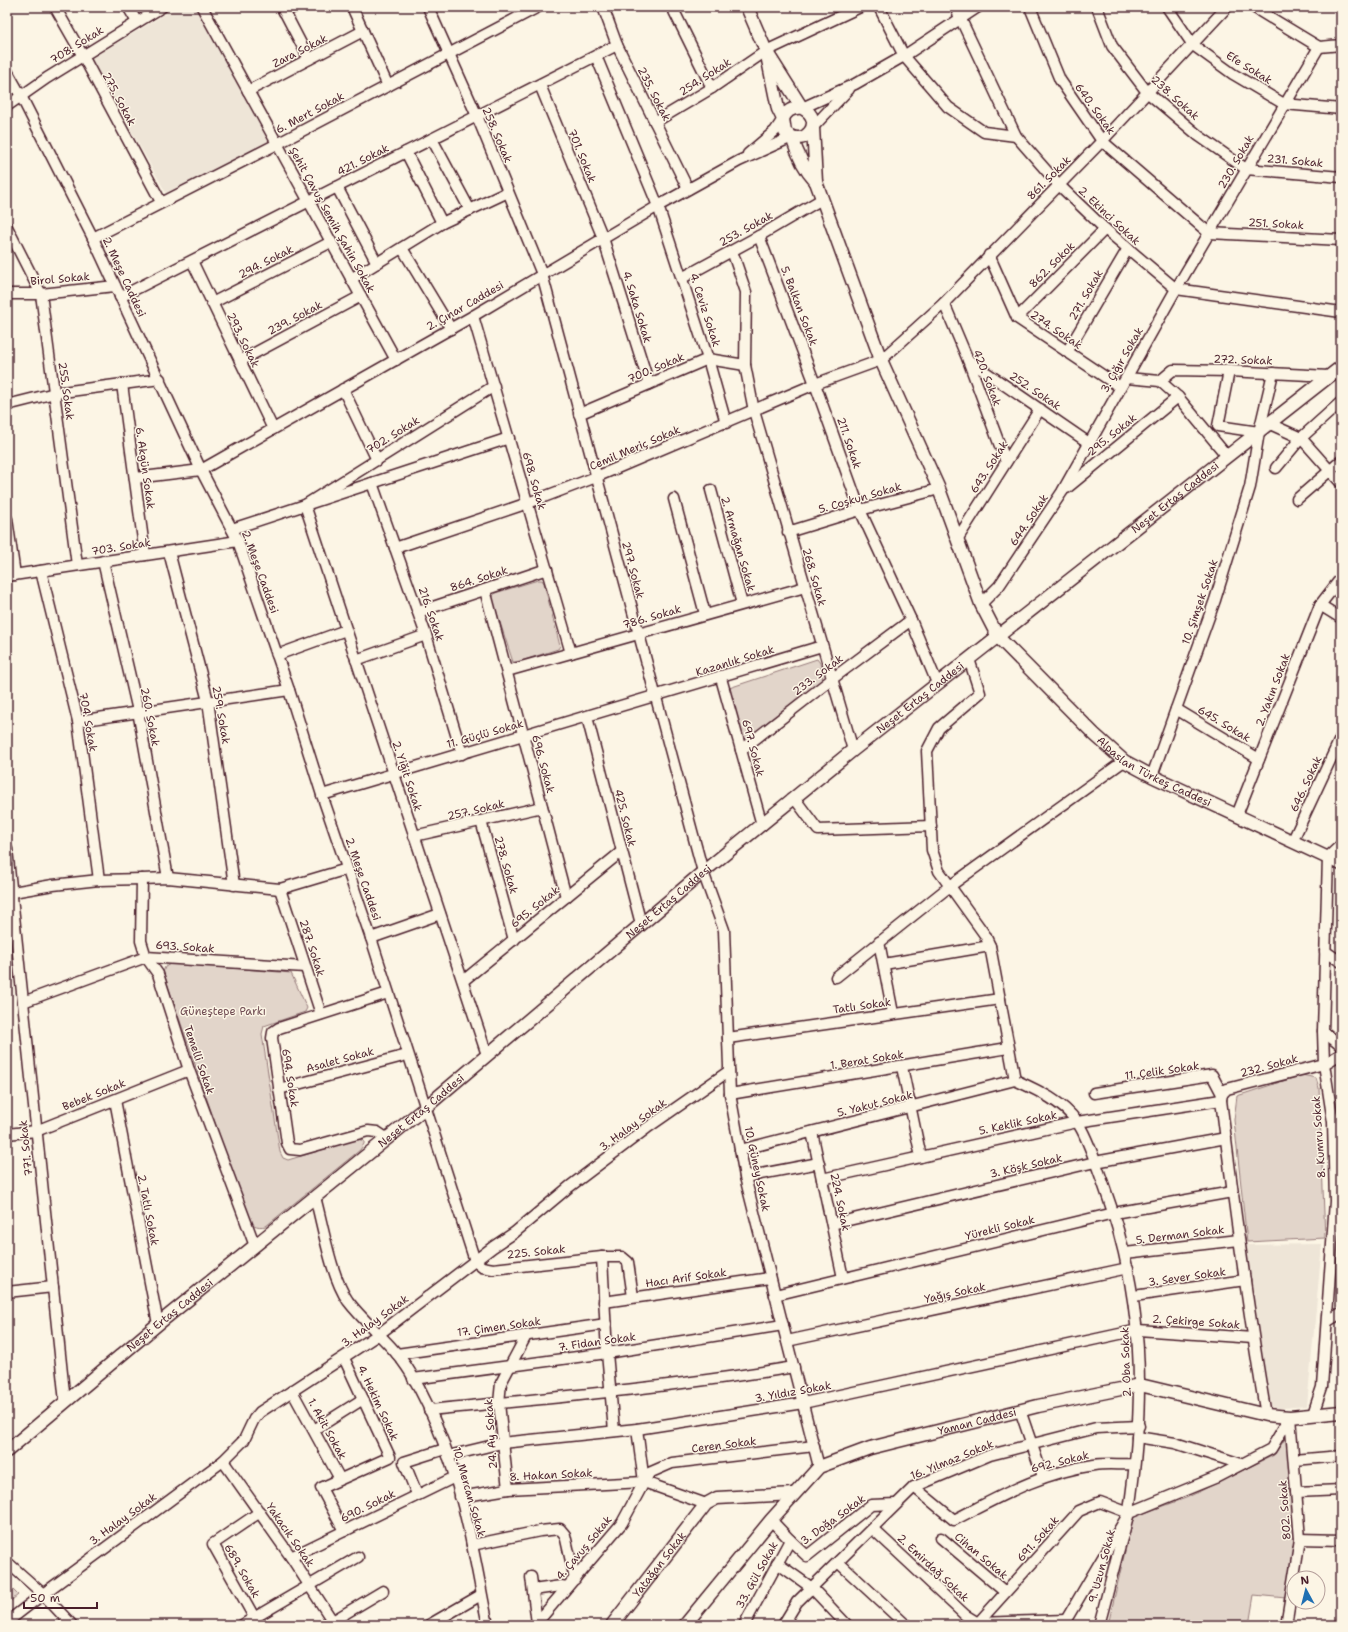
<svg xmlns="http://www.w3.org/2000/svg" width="1348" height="1632" viewBox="0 0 1348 1632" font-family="'Shantell Sans',sans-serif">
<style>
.built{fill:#eee5d7}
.green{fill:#e2d5ca;stroke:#967a7a}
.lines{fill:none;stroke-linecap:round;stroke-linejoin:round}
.minor-casing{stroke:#4a1f2b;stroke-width:13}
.major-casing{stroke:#4a1f2b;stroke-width:15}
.minor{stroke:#fcf5e5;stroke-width:10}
.major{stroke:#fcf5e5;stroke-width:12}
.labels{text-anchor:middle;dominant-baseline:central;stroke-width:3;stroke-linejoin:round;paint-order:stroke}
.street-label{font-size:11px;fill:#4a1f2b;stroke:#fcf5e5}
.park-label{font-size:11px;fill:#704c53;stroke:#fcf5e5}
</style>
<rect width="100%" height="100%" fill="#fcf5e5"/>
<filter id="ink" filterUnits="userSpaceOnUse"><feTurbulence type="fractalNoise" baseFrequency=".025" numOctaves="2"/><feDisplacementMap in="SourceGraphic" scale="8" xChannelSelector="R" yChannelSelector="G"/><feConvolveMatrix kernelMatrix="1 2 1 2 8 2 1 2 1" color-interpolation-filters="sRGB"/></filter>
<g filter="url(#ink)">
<g class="built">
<polygon points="177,7 194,7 270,142 166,193 91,59"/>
<polygon points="1322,1244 1307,1406 1269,1409 1244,1245"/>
</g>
<g class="green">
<polygon points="538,580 542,580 544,583 560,646 558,649 518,662 513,662 492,598 495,593"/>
<polygon points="817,659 820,663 823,680 746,739 740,737 726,689"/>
<path d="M172,963L291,973L307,1008L305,1012L264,1026L262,1034L280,1152L283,1158L288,1160L358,1139L364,1141V1144L360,1150L266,1226C256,1228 251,1225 247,1216L165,977L163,972L165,967Z"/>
<polygon points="1302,1075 1316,1078 1319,1088 1325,1238 1247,1242 1234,1120 1237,1096"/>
<polygon points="1287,1436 1295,1538 1286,1598 1254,1595 1249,1625 1108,1625 1133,1517 1186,1498 1274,1455"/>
<polygon points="7,1584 18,1595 7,1604"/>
</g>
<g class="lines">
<defs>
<g id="minor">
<polyline points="55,7 83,56 161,202"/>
<polyline points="128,7 137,22"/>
<polyline points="202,7 396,360"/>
<polyline points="282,7 309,59"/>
<polyline points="352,7 388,86"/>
<polyline points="428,7 477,116 542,274 703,872 724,930 730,1094 745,1177 819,1467"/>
<polyline points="603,7 617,45 688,189"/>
<polyline points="672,7 712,88"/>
<polyline points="879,7 904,56 948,107 984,132 1016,136"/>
<polyline points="955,7 1016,136 1059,185 1105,229 1176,289 1341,312"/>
<polyline points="1030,7 1060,80 1102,141 1209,233 1341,240"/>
<polyline points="1097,7 1112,46 1147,92 1199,136 1246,169 1341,177"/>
<polyline points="1167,7 1193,45 1233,74 1284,104 1341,109"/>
<polyline points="1253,7 1319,47 1341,45"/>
<polyline points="284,12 294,7"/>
<polyline points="596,56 658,206 708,359 726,423"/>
<polyline points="7,71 21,96 93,238 201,470 238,541 289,690 322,795 371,938 475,1261 482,1267 493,1269 602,1257 622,1257 628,1262 633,1297"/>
<polyline points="540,85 603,238 649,384"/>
<polyline points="248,91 363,31"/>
<polyline points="7,106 47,78 162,7"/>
<polyline points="802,108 855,84 904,56 978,7"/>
<polyline points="655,122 712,88 766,51 860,7"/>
<polyline points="813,127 849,89"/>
<polyline points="432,139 470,210"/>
<polyline points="406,152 442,223"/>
<polyline points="748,154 775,131 783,119"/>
<polyline points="337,187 377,263"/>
<polyline points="7,227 41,294 77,565"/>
<polyline points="759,236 815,384 860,510 911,620 937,683"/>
<polyline points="93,238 277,144 538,7"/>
<polyline points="402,248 451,329"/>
<polyline points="732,251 746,292 745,365 754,411 853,750"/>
<polyline points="989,255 1017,318 1120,387"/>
<polyline points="192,261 273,429"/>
<polyline points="682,278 759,236 822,199"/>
<polyline points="351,279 442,223 508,192"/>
<polyline points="7,294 41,294 115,286"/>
<polyline points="120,297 617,45"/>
<polyline points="212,303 331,242"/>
<polyline points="944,303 968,360 1006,462"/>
<polyline points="473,316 571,653"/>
<polyline points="1017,318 1105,229"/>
<polyline points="1067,352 1127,250"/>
<polyline points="968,360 1089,443"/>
<polyline points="240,361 361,296"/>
<polyline points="1229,371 1218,426 1259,432"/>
<polyline points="1127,378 1160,381 1178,397 1227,456"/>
<polyline points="1160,381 1173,370 1229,371 1329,376"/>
<polyline points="122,384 145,555"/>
<polyline points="343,389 377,460"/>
<polyline points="7,405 55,393 160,379"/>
<polyline points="579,414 708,359 745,365"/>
<polyline points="1270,424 1301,438 1341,483"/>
<polyline points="1276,468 1301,438 1341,402"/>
<polyline points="135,478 201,470 473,316 658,206 739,161 792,137"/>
<polyline points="372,483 426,635 462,754"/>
<polyline points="1067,488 1178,397"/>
<polyline points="711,490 742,604"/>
<polyline points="674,499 705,614"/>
<polyline points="1297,499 1341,461"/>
<polyline points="7,519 15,575"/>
<polyline points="232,529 509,438"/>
<polyline points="788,532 860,510 939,489"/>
<polyline points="958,538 1040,409"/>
<polyline points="395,548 528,503 596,477 815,384 881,360 944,303 1102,141 1227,7"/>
<polyline points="169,552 208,701 234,885"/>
<polyline points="103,561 138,711 168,878"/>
<polyline points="41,571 78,721 99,880"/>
<polyline points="7,576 238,541"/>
<polyline points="485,590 566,897"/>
<polyline points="981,604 999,586 1062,492 1176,289 1319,47"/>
<polyline points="1320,605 1341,618"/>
<polyline points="418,612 547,569"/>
<polyline points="277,655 346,630"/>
<path d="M969,659L980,693L939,728L927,751L932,850L939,871L985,935L990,946L1015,1080C1037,1090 1062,1101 1077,1122C1087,1135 1097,1167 1103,1183C1144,1295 1146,1394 1129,1511C1127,1524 1122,1537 1119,1549C1112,1574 1106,1600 1099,1625"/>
<polyline points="356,660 426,635"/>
<polyline points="507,671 805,587"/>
<polyline points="721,678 762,825"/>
<polyline points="1176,709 1259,759"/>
<polyline points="587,717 641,924"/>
<polyline points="78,721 289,690"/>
<polyline points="741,750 832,679 911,620"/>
<polyline points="1152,776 1215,600 1250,487 1259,432 1273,373"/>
<polyline points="322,795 822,646"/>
<polyline points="795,799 818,830 931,826"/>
<polyline points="1237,815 1320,605 1341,578"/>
<polyline points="481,821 514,940"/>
<polyline points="414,836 542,807"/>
<polyline points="1293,840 1341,737"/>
<polyline points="7,849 65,1402"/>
<polyline points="142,879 141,941 146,957 158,974 189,1070 255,1246"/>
<polyline points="280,889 321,1014"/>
<polyline points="7,893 53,885 99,880 142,879 168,878 280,889 347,869"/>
<polyline points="371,938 440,914"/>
<polyline points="879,942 893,1013"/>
<polyline points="1325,951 1341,962"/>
<polyline points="884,964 990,946"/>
<polyline points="836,977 950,886 1124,761"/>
<polyline points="463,981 621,852"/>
<polyline points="23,1002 146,957 305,967"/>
<polyline points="1323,1031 1341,1046"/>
<polyline points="728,1038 1000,999"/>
<polyline points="487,1055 305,505 494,386"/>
<polyline points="902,1067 921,1157"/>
<polyline points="279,1089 407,1055"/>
<polyline points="1094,1093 1212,1075 1222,1094"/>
<polyline points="730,1094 1008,1048"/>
<path d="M1222,1094L1221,1100C1234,1205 1248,1311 1266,1415"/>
<polyline points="1222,1094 1227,1089 1324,1064 1341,1054"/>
<polyline points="115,1100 158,1324"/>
<polyline points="812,1132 843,1278"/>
<polyline points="7,1134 36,1131 189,1070"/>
<polyline points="386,1138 377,1132 368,1131 300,1150 290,1149 287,1143 272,1038 273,1032 279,1028 388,993"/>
<polyline points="740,1150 1015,1080"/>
<polyline points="745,1177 819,1163"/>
<polyline points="822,1179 1077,1122 1221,1100"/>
<path d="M315,1197C323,1226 331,1277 348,1301C367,1326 394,1345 410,1372C441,1424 460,1485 472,1545C478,1571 482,1598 488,1625"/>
<polyline points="832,1224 1095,1162 1226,1138"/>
<polyline points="1125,1253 1239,1240"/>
<polyline points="602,1257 607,1353 614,1431"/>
<polyline points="7,1292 53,1287"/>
<polyline points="775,1295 1114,1213 1232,1192"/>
<polyline points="1134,1296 1245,1280"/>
<polyline points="604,1302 770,1278"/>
<polyline points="1328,1321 1341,1313"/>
<polyline points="787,1341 1128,1268"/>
<polyline points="397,1354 606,1324"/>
<polyline points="413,1379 607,1353 783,1325"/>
<polyline points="292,1391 340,1479"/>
<path d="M429,1410C551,1398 673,1387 794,1367"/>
<polyline points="1020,1410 1043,1477"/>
<polyline points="1313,1414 1322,1387 1335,1201 1333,1122 1324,1064 1323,1031 1328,857 1341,845"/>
<polyline points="637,1429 644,1482"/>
<polyline points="314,1430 363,1399"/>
<polyline points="1137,1437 1175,1443 1241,1464"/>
<polyline points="448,1456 502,1443 637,1429 803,1403 1138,1330 1253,1338"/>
<polyline points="1294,1460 1341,1456"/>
<polyline points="223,1461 291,1557 335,1625"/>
<path d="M914,1487L954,1520C1001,1496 1040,1473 1094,1465C1107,1463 1121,1465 1134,1464"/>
<polyline points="508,1489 499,1403 501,1383 526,1336"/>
<polyline points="1296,1492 1341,1490"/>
<polyline points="417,1494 404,1462 445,1449"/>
<polyline points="460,1497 508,1489 644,1482 706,1504"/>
<polyline points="873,1529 965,1615 978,1623 1079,1511 1100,1502 1129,1513"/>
<polyline points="344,1531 321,1488 390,1457 344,1358"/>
<polyline points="941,1538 1005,1592"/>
<polyline points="1300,1539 1341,1540"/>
<polyline points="790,1540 807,1556 871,1505 896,1504"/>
<polyline points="472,1545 540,1531 560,1529 565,1535 575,1579"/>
<polyline points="291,1557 455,1477"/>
<polyline points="7,1562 43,1594 72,1625"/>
<polyline points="838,1562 906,1625"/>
<polyline points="777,1563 812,1588 847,1625"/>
<polyline points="531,1577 537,1623"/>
<polyline points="533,1590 561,1586 567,1587"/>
<polyline points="254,1617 213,1544 260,1512"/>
<polyline points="7,1622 43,1594 223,1461 244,1440 254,1419 260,1412 379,1334 493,1247 514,1233 569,1187 647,1128 729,1071"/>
<polyline points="242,1625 358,1557"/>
<polyline points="326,1625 383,1591"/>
<polyline points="429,1625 481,1595"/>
<polyline points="535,1625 622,1523 649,1473 672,1463 814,1446"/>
<polyline points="744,1625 790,1540 771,1520"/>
<polyline points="783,1625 797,1602 914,1487 990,1455 1096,1428 1139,1426"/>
<polyline points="975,1625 978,1623 1066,1620"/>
<polyline points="1065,1625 1066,1620 1129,1513 1217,1477 1271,1449 1290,1417"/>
<polyline points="1286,1625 1300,1539 1290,1417"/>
</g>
<g id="major">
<path d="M747,7L766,51L802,108C827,120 804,151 785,132L783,119C786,111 793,107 802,108"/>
<polyline points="768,60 778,109 783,119"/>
<polyline points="813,127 816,182"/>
<path id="s1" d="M792,137C797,154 804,169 816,182L881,360L939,489L981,604L998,637L1094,734L1124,761L1152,776L1341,864"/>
<path id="s2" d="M7,1451L158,1324L426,1107L703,872L853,750L1341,367"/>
<path id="s3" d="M612,1625L706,1504L717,1498L793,1494"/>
<path id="s4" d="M685,1625L771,1520L819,1467L870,1448L1038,1406L1140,1385L1266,1415L1290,1417L1341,1412"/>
</g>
</defs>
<use href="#minor" class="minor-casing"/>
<use href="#major" class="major-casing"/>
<use href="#minor" class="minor"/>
<use href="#major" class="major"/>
</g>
</g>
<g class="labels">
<g class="street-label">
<text transform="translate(77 45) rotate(-32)">708. Sokak</text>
<text transform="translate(300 51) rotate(-27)">Zara Sokak</text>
<text transform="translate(1249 68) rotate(32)">Efe Sokak</text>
<text transform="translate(705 77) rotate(-33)">254. Sokak</text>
<text transform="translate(654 94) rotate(63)">235. Sokak</text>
<text transform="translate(1175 98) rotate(42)">238. Sokak</text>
<text transform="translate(119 99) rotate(62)">275. Sokak</text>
<text transform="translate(1095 109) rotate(54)">640. Sokak</text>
<text transform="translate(310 113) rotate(-28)">6. Mert Sokak</text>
<text transform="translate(497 135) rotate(67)">258. Sokak</text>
<text transform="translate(582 156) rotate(68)">701. Sokak</text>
<text transform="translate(363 160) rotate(-27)">421. Sokak</text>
<text transform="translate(1295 161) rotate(5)">231. Sokak</text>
<text transform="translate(1236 162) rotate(-60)">230. Sokak</text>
<text transform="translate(1049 178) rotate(-45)">861. Sokak</text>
<text transform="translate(1109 216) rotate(43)">2. Ekinci Sokak</text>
<text transform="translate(332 220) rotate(61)">Şehit Çavuş Semih Şahin Sokak</text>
<text transform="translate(1276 224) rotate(3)">251. Sokak</text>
<text transform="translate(746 229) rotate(-29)">253. Sokak</text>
<text transform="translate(266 262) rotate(-27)">294. Sokak</text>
<text transform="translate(1052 265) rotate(-45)">862. Sokok</text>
<text transform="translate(124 277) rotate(65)">2. Meşe Caddesi</text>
<text transform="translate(60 279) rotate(-5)">Birol Sokak</text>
<text transform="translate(1086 295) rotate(-60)">271. Sokak</text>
<text transform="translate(465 306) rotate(-30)">2. Çınar Caddesi</text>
<text transform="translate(799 306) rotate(69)">5. Balkan Sokak</text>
<text transform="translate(637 307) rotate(73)">4. Saka Sokak</text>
<text transform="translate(705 310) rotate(72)">4. Ceviz Sokak</text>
<text transform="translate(295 318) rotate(-28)">239. Sokak</text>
<text transform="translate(1056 330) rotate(34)">274. Sokak</text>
<text transform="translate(243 340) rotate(64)">293. Sokak</text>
<text transform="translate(1122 360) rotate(-60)">3. Çığır Sokak</text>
<text transform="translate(1243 360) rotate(2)">272. Sokak</text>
<text transform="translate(656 368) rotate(-23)">700. Sokak</text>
<text transform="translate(987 378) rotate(69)">420. Sokak</text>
<text transform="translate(66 391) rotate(82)">255. Sokak</text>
<text transform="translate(1035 391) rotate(34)">252. Sokak</text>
<text transform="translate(393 435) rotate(-32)">702. Sokak</text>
<text transform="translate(1112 435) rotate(-39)">295. Sokak</text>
<text transform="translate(849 443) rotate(71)">211. Sokak</text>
<text transform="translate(635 448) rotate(-23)">Cemil Meriç Sokak</text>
<text transform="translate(989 467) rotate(-57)">643. Sokak</text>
<text transform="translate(145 468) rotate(82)">6. Akgün Sokak</text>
<text transform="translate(534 481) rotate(74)">698. Sokak</text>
<text transform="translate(860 498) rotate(-16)">5. Coşkun Sokak</text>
<text stroke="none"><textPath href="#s2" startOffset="1508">Neşet Ertaş Caddesi</textPath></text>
<text transform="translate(1029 520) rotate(-56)">644. Sokak</text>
<text transform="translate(738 544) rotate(74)">2. Armağan Sokak</text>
<text transform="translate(121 547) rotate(-9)">703. Sokak</text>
<text transform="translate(633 570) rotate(75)">297. Sokak</text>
<text transform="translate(260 572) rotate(70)">2. Meşe Caddesi</text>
<text transform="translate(814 577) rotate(74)">268. Sokak</text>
<text transform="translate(479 579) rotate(-18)">864. Sokak</text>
<text transform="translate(1200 602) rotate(-71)">10. Şimşek Sokak</text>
<text transform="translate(431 614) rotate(71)">216. Sokak</text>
<text transform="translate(652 617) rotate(-16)">786. Sokak</text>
<text transform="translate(735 661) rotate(-17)">Kazanlık Sokak</text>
<text transform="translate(818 675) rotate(-37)">233. Sokak</text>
<text transform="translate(1273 690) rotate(-69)">2. Yakın Sokak</text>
<text stroke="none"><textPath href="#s2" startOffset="1184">Neşet Ertaş Caddesi</textPath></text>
<text transform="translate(221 715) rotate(80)">259. Sokak</text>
<text transform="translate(150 717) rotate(79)">260. Sokak</text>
<text transform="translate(88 722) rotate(80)">704. Sokak</text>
<text transform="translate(1224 724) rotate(31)">645. Sokak</text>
<text transform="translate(485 734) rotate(-16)">11. Güçlü Sokak</text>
<text transform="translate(753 748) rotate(75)">697. Sokak</text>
<text transform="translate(543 764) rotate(75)">696. Sokak</text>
<text stroke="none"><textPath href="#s1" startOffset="750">Alpaslan Türkeş Caddesi</textPath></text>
<text transform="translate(407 776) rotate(72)">2. Yiğit Sokak</text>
<text transform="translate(1306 784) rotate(-65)">646. Sokak</text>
<text transform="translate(476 810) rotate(-13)">257. Sokak</text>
<text transform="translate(625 818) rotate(76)">425. Sokak</text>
<text transform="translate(506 865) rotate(74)">278. Sokak</text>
<text transform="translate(363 879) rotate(71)">2. Meşe Caddesi</text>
<text stroke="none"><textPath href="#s2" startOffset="860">Neşet Ertaş Caddesi</textPath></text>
<text transform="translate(535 907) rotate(-39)">695. Sokak</text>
<text transform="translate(185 947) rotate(4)">693. Sokak</text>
<text transform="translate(312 948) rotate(72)">287. Sokak</text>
<text transform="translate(862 1006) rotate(-8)">Tatlı Sokak</text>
<text transform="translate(199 1060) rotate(71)">Temelli Sokak</text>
<text transform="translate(340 1060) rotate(-15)">Asalet Sokak</text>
<text transform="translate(867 1060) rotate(-9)">1. Berat Sokak</text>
<text transform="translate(1269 1066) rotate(-15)">232. Sokak</text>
<text transform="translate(1162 1071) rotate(-8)">11. Çelik Sokak</text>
<text transform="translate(290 1078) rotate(81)">694. Sokak</text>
<text transform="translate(94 1095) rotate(-22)">Bebek Sokak</text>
<text transform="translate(875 1104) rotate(-14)">5. Yakut Sokak</text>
<text stroke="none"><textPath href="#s2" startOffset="536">Neşet Ertaş Caddesi</textPath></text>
<text transform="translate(1018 1123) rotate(-12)">5. Keklik Sokak</text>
<text transform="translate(633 1125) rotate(-36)">3. Halay Sokak</text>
<text transform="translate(1319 1137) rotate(-94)">8. Kumru Sokak</text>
<text transform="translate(26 1148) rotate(-96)">771. Sokak</text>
<text transform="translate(1026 1166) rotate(-13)">3. Köşk Sokak</text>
<text transform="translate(757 1169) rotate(78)">10. Güney Sokak</text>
<text transform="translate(840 1202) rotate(78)">224. Sokak</text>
<text transform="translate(148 1210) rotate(79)">2. Tatlı Sokak</text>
<text transform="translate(1000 1228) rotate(-14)">Yürekli Sokak</text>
<text transform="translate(1180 1235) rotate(-7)">5. Derman Sokak</text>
<text transform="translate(536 1252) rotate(-6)">225. Sokak</text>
<text transform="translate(1187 1277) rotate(-8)">3. Sever Sokak</text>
<text transform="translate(686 1278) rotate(-8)">Hacı Arif Sokak</text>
<text transform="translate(955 1293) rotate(-12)">Yağış Sokak</text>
<text stroke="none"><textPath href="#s2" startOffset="212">Neşet Ertaş Caddesi</textPath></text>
<text transform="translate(375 1321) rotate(-36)">3. Halay Sokak</text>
<text transform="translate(1196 1322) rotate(4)">2. Çekirge Sokak</text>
<text transform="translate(499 1327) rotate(-8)">17. Çimen Sokak</text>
<text transform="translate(597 1342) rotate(-8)">7. Fidan Sokak</text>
<text transform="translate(1126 1362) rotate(-92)">2. Oba Sokak</text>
<text transform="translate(793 1392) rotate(-10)">3. Yıldız Sokak</text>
<text transform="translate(378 1403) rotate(65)">4. Hekim Sokak</text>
<text stroke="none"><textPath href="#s4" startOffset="372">Yaman Caddesi</textPath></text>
<text transform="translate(327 1429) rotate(61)">1. Akit Sokak</text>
<text transform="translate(491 1434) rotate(-94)">24. Ay Sokak</text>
<text transform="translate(724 1445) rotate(-7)">Ceren Sokak</text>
<text transform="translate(952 1460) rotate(-22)">16. Yılmaz Sokak</text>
<text transform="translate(1060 1462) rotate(-14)">692. Sokak</text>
<text transform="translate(551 1475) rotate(-3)">8. Hakan Sokak</text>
<text transform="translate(469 1492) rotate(74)">10. Mercan Sokak</text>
<text transform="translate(368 1506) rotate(-26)">690. Sokak</text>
<text transform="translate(1285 1510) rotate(-94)">802. Sokak</text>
<text transform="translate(123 1519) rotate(-36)">3. Halay Sokak</text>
<text transform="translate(833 1520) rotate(-36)">3. Doğa Sokak</text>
<text transform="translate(290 1535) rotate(55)">Yakacık Sokak</text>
<text transform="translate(1038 1539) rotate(-48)">691. Sokak</text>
<text transform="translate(584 1548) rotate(-50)">4. Çavuş Sokak</text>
<text transform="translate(981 1556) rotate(40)">Cihan Sokak</text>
<text stroke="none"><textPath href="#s3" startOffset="77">Yatağan Sokak</textPath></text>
<text transform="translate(1102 1566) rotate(-75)">9. Uzun Sokak</text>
<text transform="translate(933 1568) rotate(43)">2. Emirdağ Sokak</text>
<text transform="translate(242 1571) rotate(60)">689. Sokak</text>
<text transform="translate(757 1575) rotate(-61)">33. Gül Sokak</text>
</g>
<g class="park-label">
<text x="223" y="1011">Güneştepe Parkı</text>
</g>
</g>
<rect width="1348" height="1632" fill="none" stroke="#fcf5e5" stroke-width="24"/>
<rect x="12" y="12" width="1324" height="1608" fill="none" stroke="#4a1f2b" stroke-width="1.5" filter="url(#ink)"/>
<g transform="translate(1306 1590) rotate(353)"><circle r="19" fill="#fcf5e5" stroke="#b59f9b"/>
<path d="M0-3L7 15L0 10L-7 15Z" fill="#1f6fb2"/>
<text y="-6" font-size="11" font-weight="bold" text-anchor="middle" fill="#4a1f2b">N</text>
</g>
<path d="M24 1602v6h73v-6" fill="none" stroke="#4a1f2b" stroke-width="2"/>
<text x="30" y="1602" font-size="12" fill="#4a1f2b" stroke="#fcf5e5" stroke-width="3" paint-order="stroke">50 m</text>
</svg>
